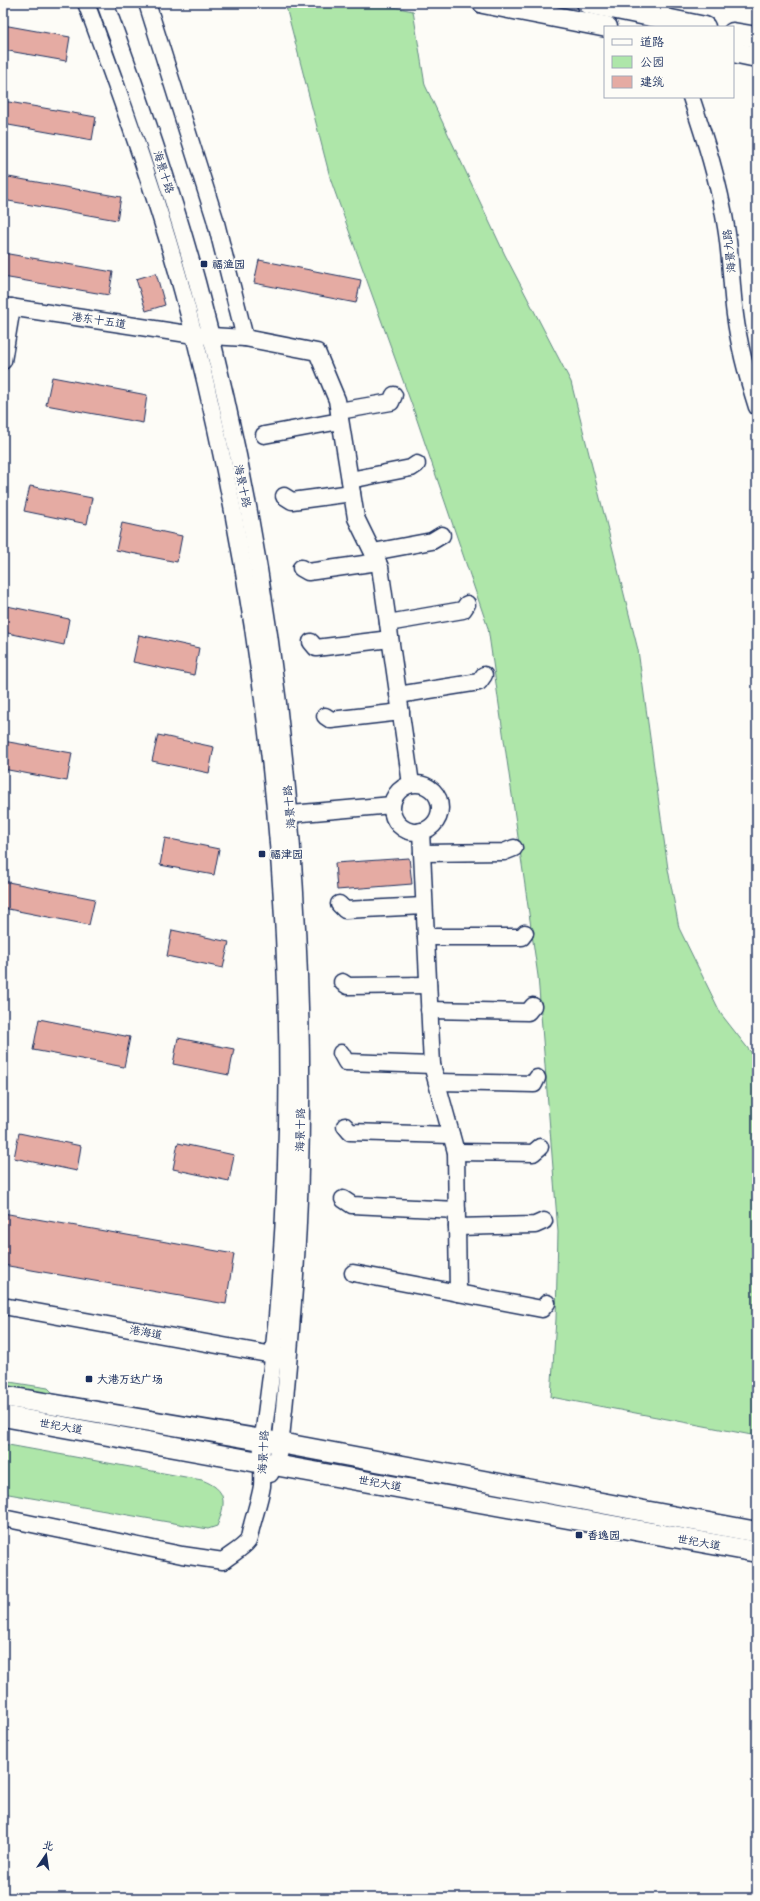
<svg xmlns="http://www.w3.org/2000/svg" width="760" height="1901" viewBox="0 0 760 1901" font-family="Delius,'LXGW WenKai TC',sans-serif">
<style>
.green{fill:#aee6a9;stroke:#648a84}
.building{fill:#e5aba3;stroke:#1b2f5e}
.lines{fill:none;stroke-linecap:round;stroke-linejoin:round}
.minor-casing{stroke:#1b2f5e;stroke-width:19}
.major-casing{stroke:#1b2f5e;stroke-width:23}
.minor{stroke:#fdfcf7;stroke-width:16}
.major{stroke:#fdfcf7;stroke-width:20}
.poi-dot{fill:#1b2f5e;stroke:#fdfcf7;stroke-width:1.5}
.labels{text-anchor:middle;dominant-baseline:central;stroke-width:3;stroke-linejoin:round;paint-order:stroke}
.street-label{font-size:11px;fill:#1b2f5e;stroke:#fdfcf7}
.poi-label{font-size:11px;font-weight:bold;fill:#1b2f5e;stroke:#fdfcf7;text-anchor:start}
</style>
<rect width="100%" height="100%" fill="#fdfcf7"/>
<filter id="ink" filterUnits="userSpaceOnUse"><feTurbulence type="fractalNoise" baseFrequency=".025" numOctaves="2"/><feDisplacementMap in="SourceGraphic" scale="8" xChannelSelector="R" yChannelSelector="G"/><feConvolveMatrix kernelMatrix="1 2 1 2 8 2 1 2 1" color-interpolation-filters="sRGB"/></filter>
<g filter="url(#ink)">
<g class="green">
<polygon points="285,3 374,3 413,11 425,85 505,255 571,382 638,650 668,869 679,928 721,1014 757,1060 757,1436 551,1397 556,1319 558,1232 538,976 488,628 414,411 331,181"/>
<polygon points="3,1381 48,1388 52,1392 50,1394 3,1388"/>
<path d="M3,1444L202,1480C228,1490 226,1503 217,1526L208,1529L3,1493Z"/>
</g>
<g class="building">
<polygon points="3,25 70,37 66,61 3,50"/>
<polygon points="3,101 96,117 92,140 3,124"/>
<polygon points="3,176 121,197 117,220 3,200"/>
<polygon points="3,253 113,272 109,295 3,277"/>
<polygon points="259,260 361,280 356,303 254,283"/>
<polygon points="156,273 165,305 146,311 136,279"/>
<polygon points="52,377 147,395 143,423 46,405"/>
<polygon points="30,486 92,498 87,524 24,511"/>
<polygon points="122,523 182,536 177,562 116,550"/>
<polygon points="7,606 69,619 64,645 3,632"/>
<polygon points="139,635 199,648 194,675 133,662"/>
<polygon points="158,735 214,747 209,773 152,761"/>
<polygon points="3,741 72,753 67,781 3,769"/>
<polygon points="165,838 219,849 214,875 160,865"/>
<polygon points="409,858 412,884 337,890 335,863"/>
<polygon points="3,881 95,899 89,925 3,908"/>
<polygon points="172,930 229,942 223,968 167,956"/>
<polygon points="39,1019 130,1037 124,1067 33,1050"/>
<polygon points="178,1038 234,1049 229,1075 173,1064"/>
<polygon points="19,1133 81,1146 77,1171 14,1158"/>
<polygon points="178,1143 234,1155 229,1181 173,1169"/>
<polygon points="3,1213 234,1254 226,1304 3,1265"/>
</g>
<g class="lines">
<defs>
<g id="minor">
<path d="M105,3C139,95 171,187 197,282C254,493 286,710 297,928C303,1048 303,1169 294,1289C291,1329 288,1369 284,1409C281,1431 282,1456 270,1474"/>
<polyline points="147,3 215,219 245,338"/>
<polyline points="658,3 667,27"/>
<path d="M691,97C705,139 719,182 726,227C731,256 731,286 735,315C739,346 747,376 757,407"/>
<polyline points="3,306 194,335 245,338 317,352 337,400 356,518 380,567 411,784"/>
<polyline points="3,361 12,307"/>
<polyline points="339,411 391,402 394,395"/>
<polyline points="264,435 340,421"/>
<polyline points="350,480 411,468 417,464"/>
<polyline points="284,496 292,501 352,493"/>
<polyline points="373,552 432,541 442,535"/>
<polyline points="301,568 308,572 378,562"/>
<polyline points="388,623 463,610 467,604"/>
<polyline points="311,642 316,648 390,639"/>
<polyline points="398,695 479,682 484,675"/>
<polyline points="325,716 331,720 401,712"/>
<circle cx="416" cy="808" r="24"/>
<polyline points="280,815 392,805"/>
<polyline points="421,831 432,1065 456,1152 458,1293"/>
<polyline points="422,853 504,852 514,848"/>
<polyline points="339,904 345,910 424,906"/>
<polyline points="426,937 522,937 525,933"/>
<polyline points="342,982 348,986 428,985"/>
<polyline points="429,1010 528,1012 533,1006"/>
<polyline points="341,1053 346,1062 432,1065"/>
<polyline points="437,1082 534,1084 537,1078"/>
<polyline points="345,1126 350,1132 451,1135"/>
<polyline points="456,1152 533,1153 540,1147"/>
<polyline points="343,1199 352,1205 457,1210"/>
<polyline points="457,1227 535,1225 544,1221"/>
<polyline points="353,1273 542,1309 547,1303"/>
<polyline points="3,1306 284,1357"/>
<path d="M3,1518L182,1555L223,1561C230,1555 243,1548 248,1541C250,1536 250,1531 252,1525C255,1513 260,1499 262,1486C263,1473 261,1460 262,1446C265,1420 269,1393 272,1367C309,1026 278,671 195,339C167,225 127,113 86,3"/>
</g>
<g id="major">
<polyline points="483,3 607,27"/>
<polyline points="587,3 705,27"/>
<polyline points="733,33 757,37"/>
<polyline points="733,52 757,57"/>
<polyline points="3,1396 280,1443 757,1532"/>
<polyline points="3,1416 757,1552"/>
</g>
</defs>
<use href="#minor" class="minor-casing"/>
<use href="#major" class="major-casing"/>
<use href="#minor" class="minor"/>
<use href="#major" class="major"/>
</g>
</g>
<g class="poi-dot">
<rect x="200" y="260" width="8" height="8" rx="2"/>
<rect x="258" y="850" width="8" height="8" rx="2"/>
<rect x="85" y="1375" width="8" height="8" rx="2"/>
<rect x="575" y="1531" width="8" height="8" rx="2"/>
</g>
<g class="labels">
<g class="street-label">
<text transform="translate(164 172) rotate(72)">海景十路</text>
<text transform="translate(729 251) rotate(-96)">海景九路</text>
<text transform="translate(99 320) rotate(9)">港东十五道</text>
<text transform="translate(243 486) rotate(78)">海景十路</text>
<text transform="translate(289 807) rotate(-95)">海景十路</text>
<text transform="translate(300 1130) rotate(-89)">海景十路</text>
<text transform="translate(146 1332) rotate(10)">港海道</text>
<text transform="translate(61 1426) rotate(10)">世纪大道</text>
<text transform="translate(263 1452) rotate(-87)">海景十路</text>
<text transform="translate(380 1483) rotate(10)">世纪大道</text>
<text transform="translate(699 1542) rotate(10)">世纪大道</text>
</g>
<g class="poi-label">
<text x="212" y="264">福渔园</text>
<text x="270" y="854">福津园</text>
<text x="97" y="1379">大港万达广场</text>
<text x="587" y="1535">香逸园</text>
</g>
</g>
<rect width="760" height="1901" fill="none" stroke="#fdfcf7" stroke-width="16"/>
<rect x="8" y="8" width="744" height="1885" fill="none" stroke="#1b2f5e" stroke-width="1.5" filter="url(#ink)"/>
<rect x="604" y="26" width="130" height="72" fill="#fdfcf7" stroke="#a3aaba"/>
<rect x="612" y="39" width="20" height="6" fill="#fdfcf7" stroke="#a3aaba"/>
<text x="640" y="46" font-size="12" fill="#1b2f5e">道路</text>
<rect x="612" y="56" width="20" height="12" fill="#aee6a9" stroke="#a3aaba"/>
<text x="640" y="66" font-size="12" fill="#1b2f5e">公园</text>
<rect x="612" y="76" width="20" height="12" fill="#e5aba3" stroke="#a3aaba"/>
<text x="640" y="86" font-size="12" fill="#1b2f5e">建筑</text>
<g transform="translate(46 1855) rotate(13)" stroke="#fdfcf7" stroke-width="3" paint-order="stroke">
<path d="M0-3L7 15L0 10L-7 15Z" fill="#1b2f5e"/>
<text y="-6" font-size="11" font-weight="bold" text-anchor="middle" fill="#1b2f5e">北</text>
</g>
</svg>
